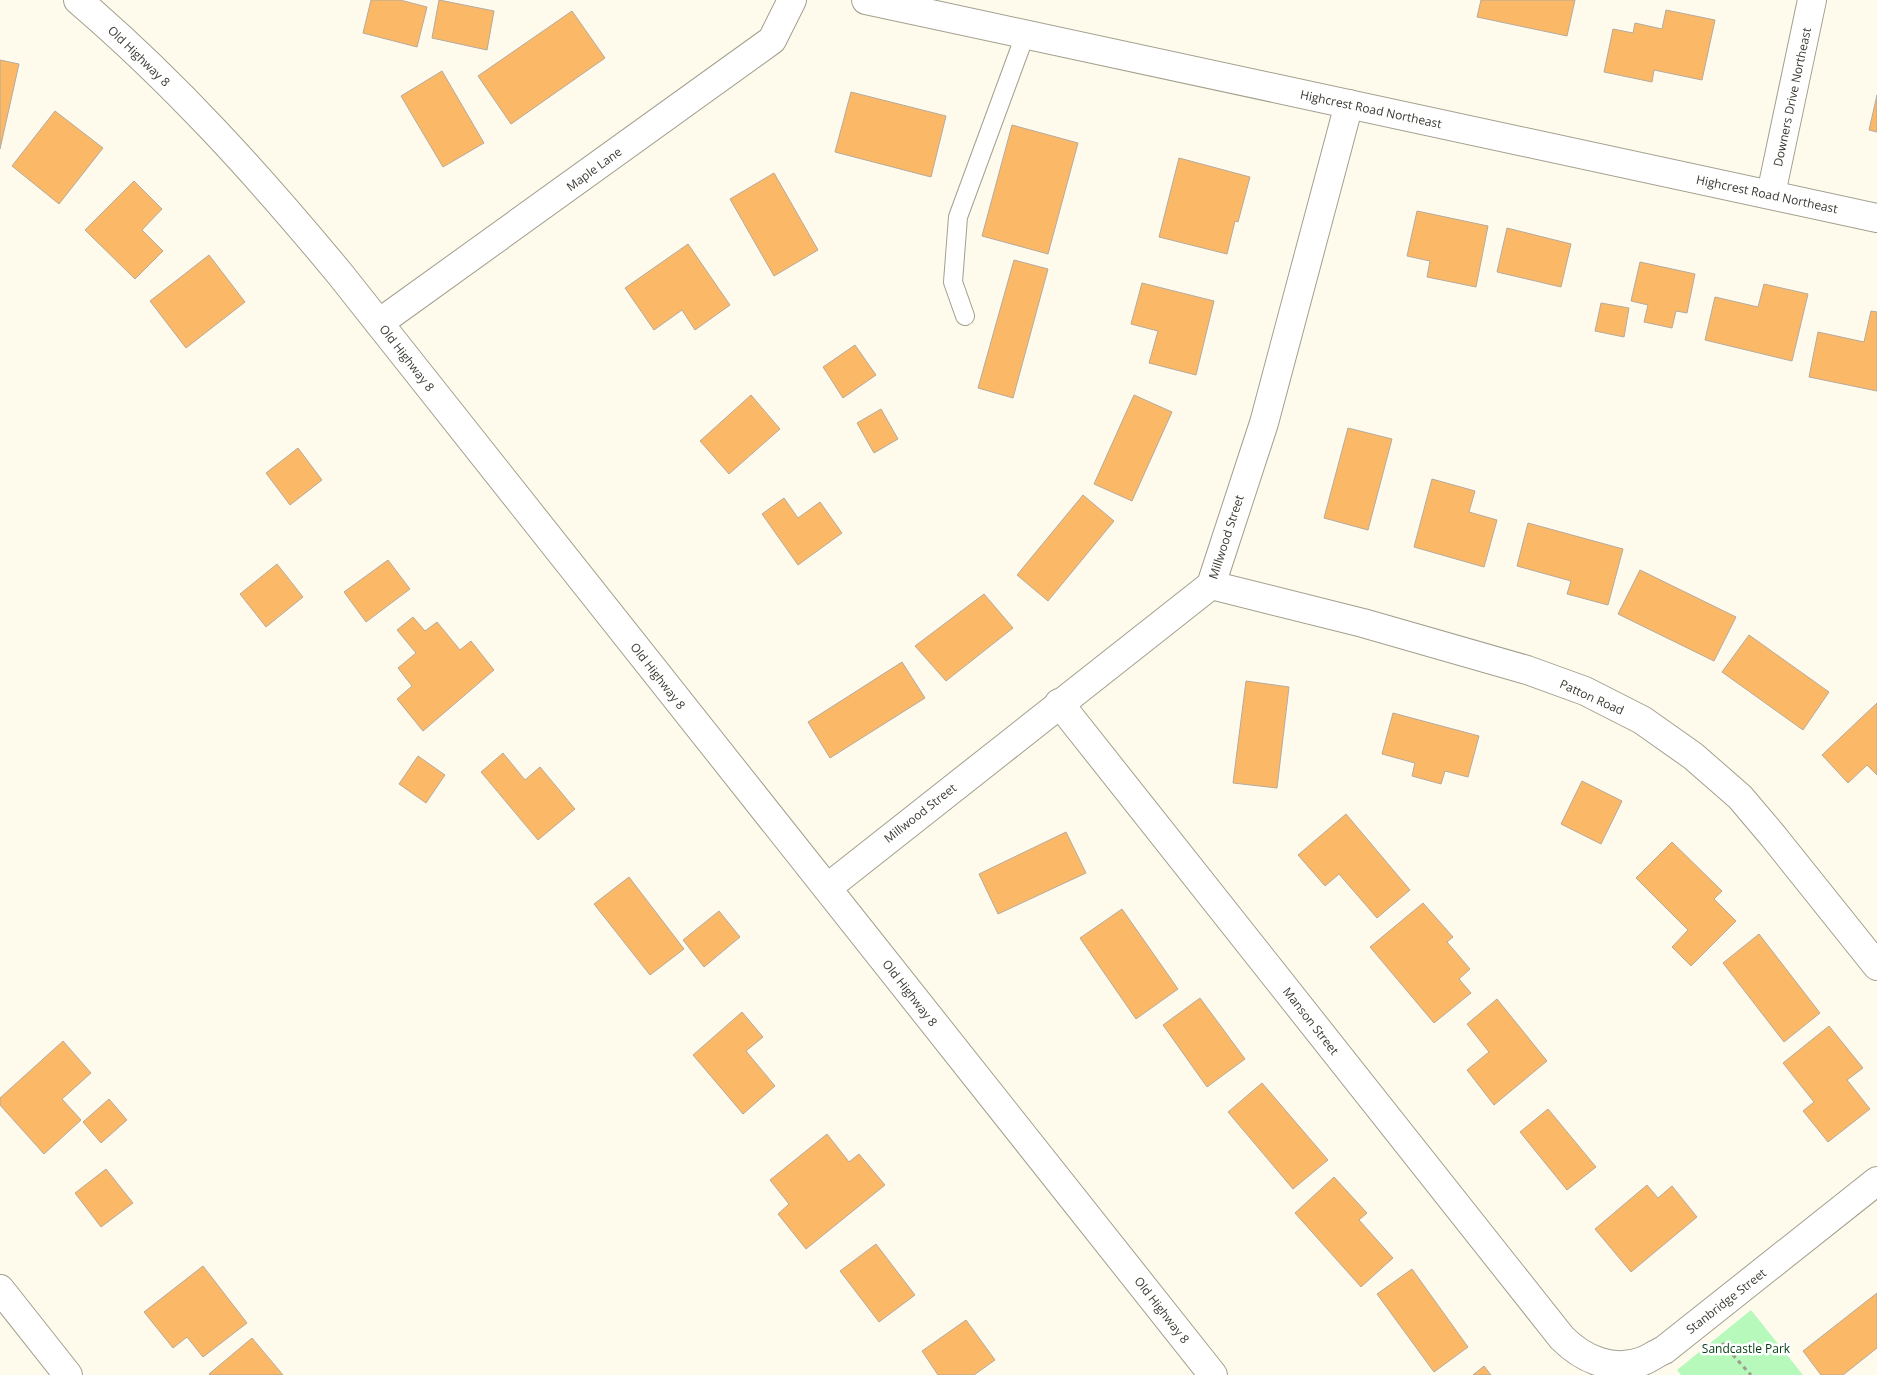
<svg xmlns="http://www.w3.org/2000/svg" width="1877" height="1375" viewBox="0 0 1877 1375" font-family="'Open Sans',sans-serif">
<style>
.green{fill:#b6f9bb}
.building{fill:#fbb967;stroke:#b6aa9c}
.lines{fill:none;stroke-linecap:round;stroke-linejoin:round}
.lane-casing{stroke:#a39f8e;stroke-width:20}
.street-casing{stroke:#a39f8e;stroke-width:30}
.secondary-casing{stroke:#a39f8e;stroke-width:30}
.path{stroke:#9f9d92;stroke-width:3;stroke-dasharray:4 4;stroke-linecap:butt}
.lane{stroke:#fff;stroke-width:18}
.street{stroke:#fff;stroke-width:28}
.secondary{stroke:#fff;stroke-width:28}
.labels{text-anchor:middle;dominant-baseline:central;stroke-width:5;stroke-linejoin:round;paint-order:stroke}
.street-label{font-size:12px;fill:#3b3932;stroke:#fff}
.park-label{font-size:12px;fill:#023d10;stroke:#fff}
</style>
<rect width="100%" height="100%" fill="#fefbed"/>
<polygon class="green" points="1751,1310 1803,1375 1681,1375 1677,1370"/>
<g class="building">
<polygon points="371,0 400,0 427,7 417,47 363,33"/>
<polygon points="439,0 494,11 487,50 432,38"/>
<polygon points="1481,0 1575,0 1567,36 1477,17"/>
<polygon points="1666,10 1715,20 1702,80 1654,70 1652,82 1604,72 1613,29 1633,33 1635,23 1662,29"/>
<polygon points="572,11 605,58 511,124 478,76"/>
<polygon points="0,60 19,64 0,149"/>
<polygon points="442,71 484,143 443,167 401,96"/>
<polygon points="851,92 946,116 931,177 835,152"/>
<polygon points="1877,95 1877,132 1869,130"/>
<polygon points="55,111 103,148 59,204 12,166"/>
<polygon points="1012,125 1078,143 1048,254 982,236"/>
<polygon points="1179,158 1250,177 1238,222 1235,221 1227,254 1159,237"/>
<polygon points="774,173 818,250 774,276 730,199"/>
<polygon points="134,181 162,209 142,230 163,251 135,279 85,230"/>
<polygon points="1417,211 1488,226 1476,287 1427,277 1430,261 1407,256"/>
<polygon points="1507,228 1571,244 1561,287 1497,272"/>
<polygon points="688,244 730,305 695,330 682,310 654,330 625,288"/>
<polygon points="209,255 245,302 186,348 150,301"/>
<polygon points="1014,260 1048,269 1013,398 978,388"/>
<polygon points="1640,262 1695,274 1687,313 1676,311 1672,328 1644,322 1648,305 1631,301"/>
<polygon points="1142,283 1214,301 1196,375 1149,363 1158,331 1131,324"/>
<polygon points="1764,284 1808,294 1792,361 1705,340 1715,297 1758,307"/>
<polygon points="1601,303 1629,308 1624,337 1595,331"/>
<polygon points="1871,311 1877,312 1877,391 1809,377 1818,332 1864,342"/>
<polygon points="855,345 876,375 843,398 823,367"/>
<polygon points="751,395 780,429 729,474 700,441"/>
<polygon points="1134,395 1172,412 1132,501 1094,484"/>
<polygon points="881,409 898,439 874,453 857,423"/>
<polygon points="1348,428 1392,439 1368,530 1324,518"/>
<polygon points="298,448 322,480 290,505 266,473"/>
<polygon points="1432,479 1475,491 1469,512 1497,520 1484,567 1414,547"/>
<polygon points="1083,495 1114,521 1048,601 1017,575"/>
<polygon points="784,498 798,518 820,502 842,533 798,565 762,514"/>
<polygon points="1528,523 1623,549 1608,605 1567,594 1571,581 1517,566"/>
<polygon points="388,560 410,589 366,622 344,592"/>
<polygon points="277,564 303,597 266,627 240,594"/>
<polygon points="1640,570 1736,617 1714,661 1618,614"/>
<polygon points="984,594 1013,628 946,681 915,646"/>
<polygon points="413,617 425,631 437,622 460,650 471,641 494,670 423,731 397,699 412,686 398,668 416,653 397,630"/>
<polygon points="1749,635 1829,692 1803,730 1722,672"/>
<polygon points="902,662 925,698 830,758 808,722"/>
<polygon points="1246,681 1289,687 1277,788 1233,783"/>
<polygon points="1877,703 1877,775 1867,765 1848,783 1822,755"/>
<polygon points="1393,713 1479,736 1468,777 1445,771 1441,784 1412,776 1415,763 1382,754"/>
<polygon points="503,753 525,780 540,767 575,809 538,840 481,772"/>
<polygon points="418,756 445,775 426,803 399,784"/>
<polygon points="1582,781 1622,801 1601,844 1561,824"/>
<polygon points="1346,814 1410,890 1377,918 1339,874 1325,886 1298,855"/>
<polygon points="1066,832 1086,873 998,914 979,874"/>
<polygon points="1672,842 1722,891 1714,899 1736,921 1691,966 1672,947 1688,930 1636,878"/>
<polygon points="629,877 684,949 650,975 594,904"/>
<polygon points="1423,903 1453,937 1447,942 1470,969 1459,979 1471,993 1434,1023 1370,947"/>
<polygon points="1122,909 1178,989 1136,1019 1080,938"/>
<polygon points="719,911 740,937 704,967 683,940"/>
<polygon points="1759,934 1820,1013 1784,1042 1723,963"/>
<polygon points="1200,998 1245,1059 1207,1087 1163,1025"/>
<polygon points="1497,999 1547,1061 1494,1105 1467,1070 1489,1052 1467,1024"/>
<polygon points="742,1012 763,1037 746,1051 775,1086 743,1114 693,1055"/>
<polygon points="1829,1026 1863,1068 1847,1080 1870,1109 1828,1142 1803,1111 1814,1102 1783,1063"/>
<polygon points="63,1041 91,1073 62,1099 81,1120 44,1154 0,1105 0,1098"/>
<polygon points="1262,1083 1328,1160 1293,1189 1228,1112"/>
<polygon points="109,1099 127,1120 101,1143 83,1122"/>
<polygon points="1548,1109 1596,1167 1567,1190 1520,1132"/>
<polygon points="827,1134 849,1162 859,1154 885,1185 806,1249 778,1214 789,1204 770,1180"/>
<polygon points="106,1169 133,1203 101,1227 75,1193"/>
<polygon points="1334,1177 1367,1213 1359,1220 1393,1258 1361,1287 1295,1213"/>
<polygon points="1647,1185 1658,1198 1672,1186 1697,1217 1631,1272 1595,1229"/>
<polygon points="876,1244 915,1295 879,1322 840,1271"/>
<polygon points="203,1266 247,1323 203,1357 187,1337 173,1348 144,1312"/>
<polygon points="1412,1269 1468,1347 1434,1372 1377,1294"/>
<polygon points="1877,1293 1877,1348 1843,1375 1821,1375 1803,1351"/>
<polygon points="966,1320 995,1360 974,1375 938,1375 922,1351"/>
<polygon points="252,1338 283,1375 210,1375 209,1374"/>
<polygon points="1484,1366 1491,1375 1473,1375"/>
</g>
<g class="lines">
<defs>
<polyline id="lane" points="965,316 953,282 958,217 1025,35"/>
<g id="street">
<polyline points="1771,194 1812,0"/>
<polyline points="379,323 772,40 792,0"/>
<polyline points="1211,585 1363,623 1527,670 1585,691 1642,720 1693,756 1740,797 1773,836 1877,966"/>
<path d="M1059,703L1562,1338C1584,1360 1613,1372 1643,1361C1650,1358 1657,1353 1664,1350L1877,1181"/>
<polyline points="827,888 1211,585 1264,423 1349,104"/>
<polyline points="0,1289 68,1375"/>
</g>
<g id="secondary">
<path d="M78,0C174,82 259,176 340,274L1213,1375"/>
<polyline points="866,0 1877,218"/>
</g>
</defs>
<use href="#lane" class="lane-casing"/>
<use href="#street" class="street-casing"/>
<use href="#secondary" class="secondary-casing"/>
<polyline class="path" points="1722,1343 1751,1375"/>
<use href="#lane" class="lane"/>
<use href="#street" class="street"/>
<use href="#secondary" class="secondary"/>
</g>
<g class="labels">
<g class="street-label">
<text transform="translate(139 56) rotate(44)">Old Highway 8</text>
<text transform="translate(1792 97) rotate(-78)">Downers Drive Northeast</text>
<text transform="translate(1371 109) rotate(12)">Highcrest Road Northeast</text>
<text transform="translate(594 169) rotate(-36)">Maple Lane</text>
<text transform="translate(1767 194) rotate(12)">Highcrest Road Northeast</text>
<text transform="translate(407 358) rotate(52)">Old Highway 8</text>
<text transform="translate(1226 537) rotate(-72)">Millwood Street</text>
<text transform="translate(658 676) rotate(52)">Old Highway 8</text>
<text transform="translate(1592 697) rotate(24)">Patton Road</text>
<text transform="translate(920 813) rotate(-38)">Millwood Street</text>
<text transform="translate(910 993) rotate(52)">Old Highway 8</text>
<text transform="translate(1311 1021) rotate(52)">Manson Street</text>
<text transform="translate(1726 1301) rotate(-38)">Stanbridge Street</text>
<text transform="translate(1162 1310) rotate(52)">Old Highway 8</text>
</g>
<g class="park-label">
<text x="1746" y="1348">Sandcastle Park</text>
</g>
</g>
</svg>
